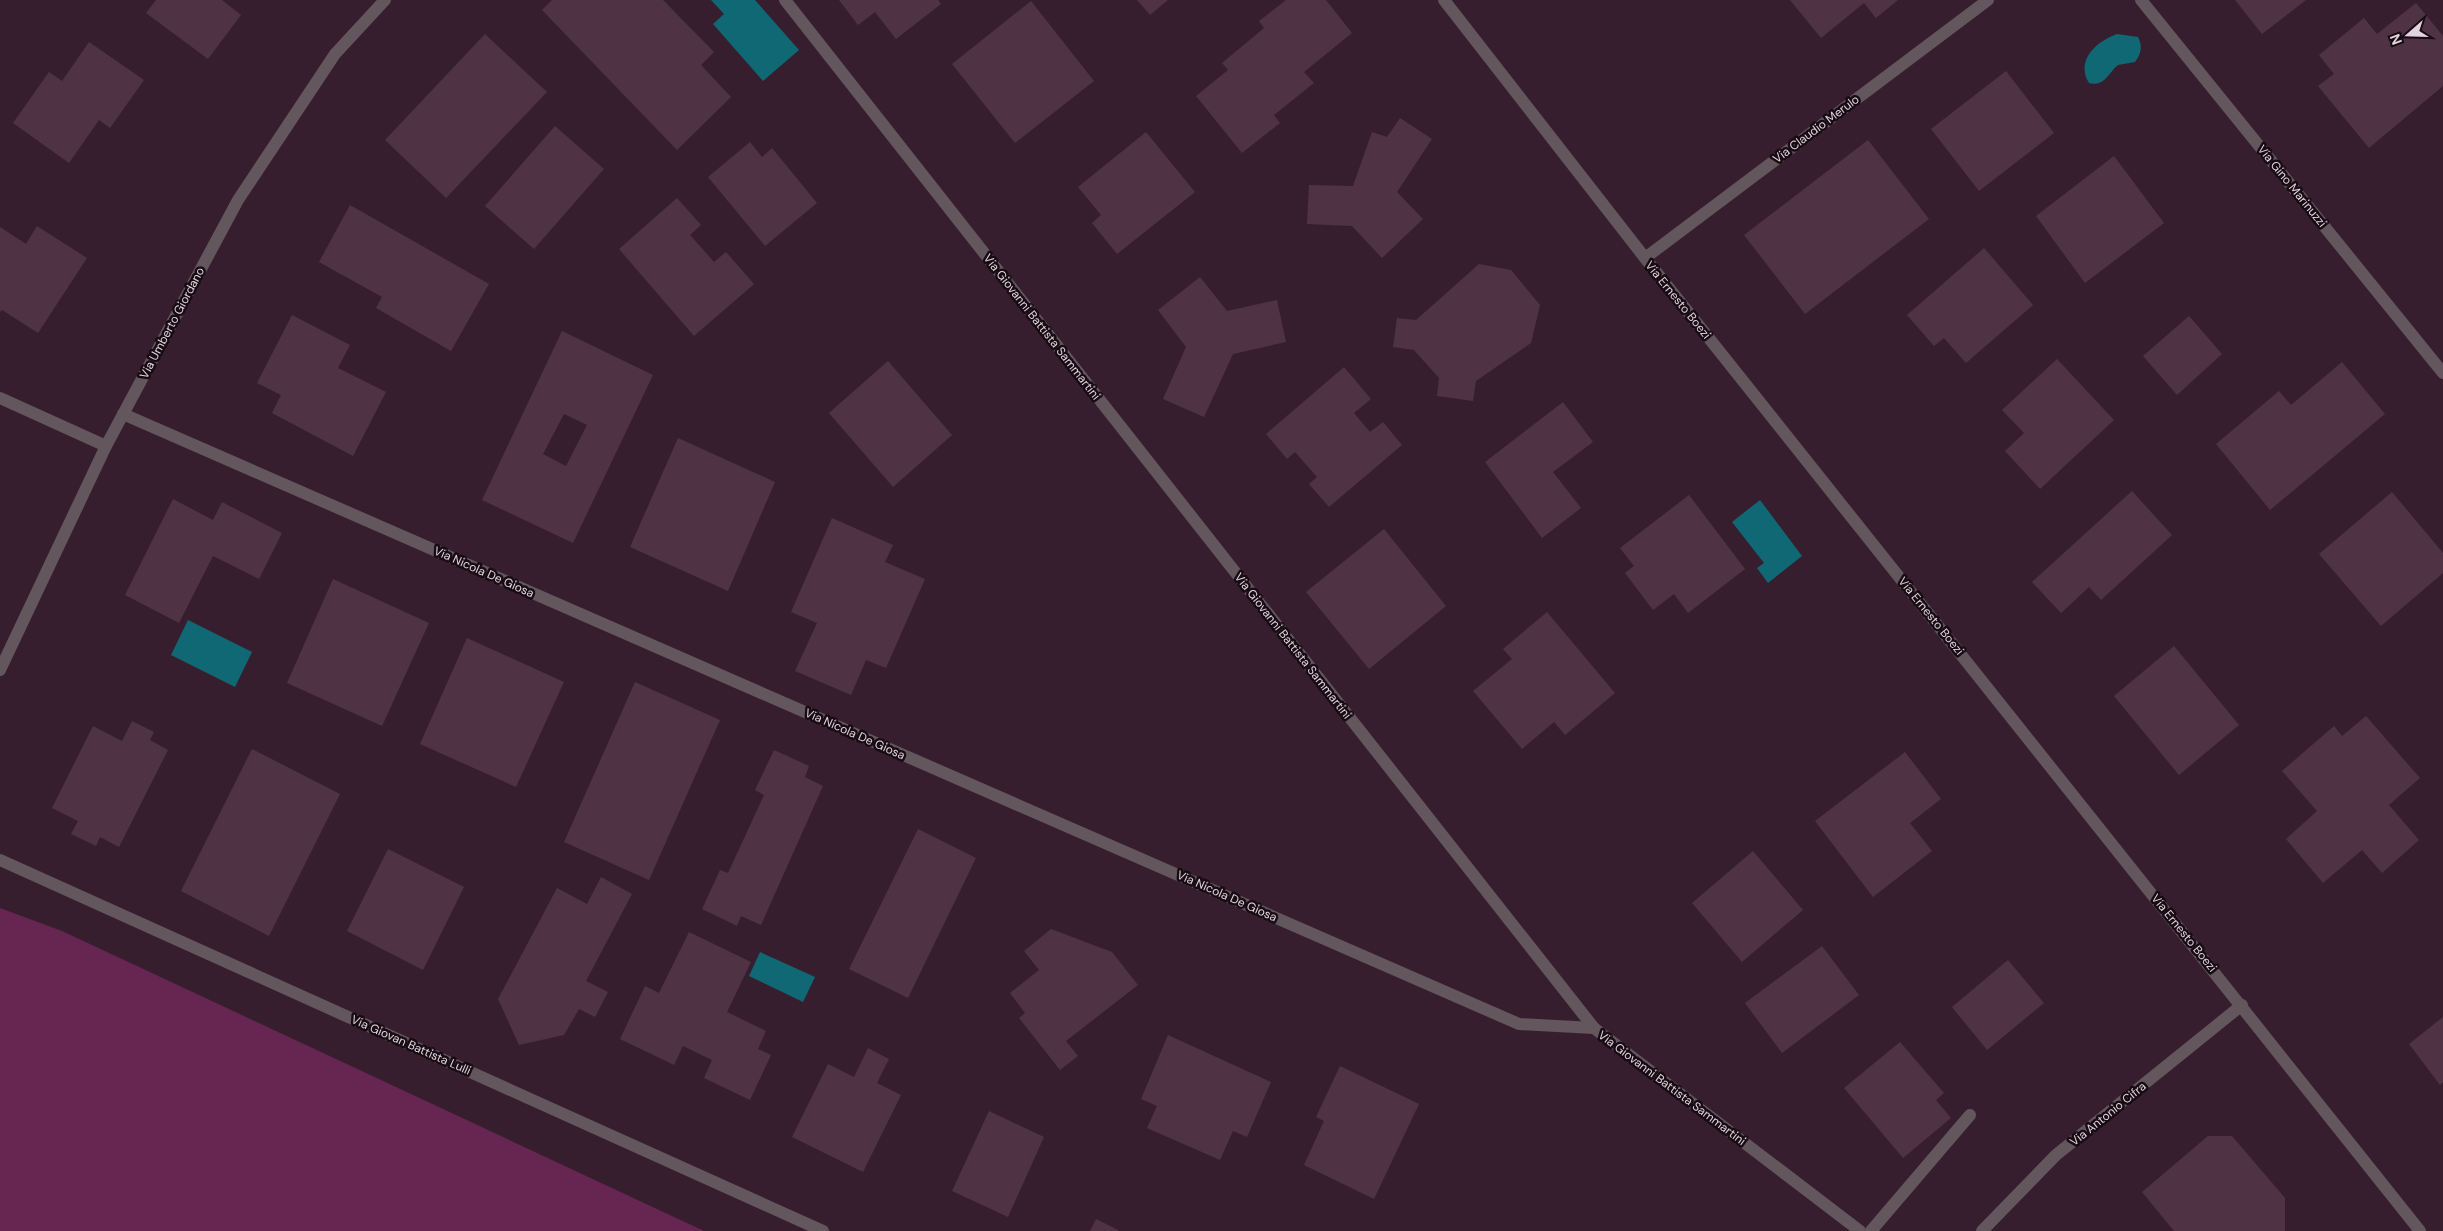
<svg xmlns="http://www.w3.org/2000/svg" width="2443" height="1231" viewBox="0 0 2443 1231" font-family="'DM Sans',sans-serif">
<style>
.green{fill:#672652}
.water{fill:#106874}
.building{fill:#4f3344;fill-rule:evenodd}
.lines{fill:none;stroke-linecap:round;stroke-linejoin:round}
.minor{stroke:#63565d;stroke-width:12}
.labels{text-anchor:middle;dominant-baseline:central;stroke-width:5;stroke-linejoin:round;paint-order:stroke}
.street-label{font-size:12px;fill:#e4d2dc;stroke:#170c13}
</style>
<rect width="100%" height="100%" fill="#371e2e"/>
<polygon class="green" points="0,908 62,931 704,1231 0,1231"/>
<g class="water">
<polygon points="711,0 755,0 799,50 763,81 713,24 724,14"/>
<path d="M2117,34L2138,37C2143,47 2141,54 2135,62L2118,65C2108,73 2105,87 2089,83C2075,60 2097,41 2117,34Z"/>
<polygon points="1760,500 1802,556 1768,583 1757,568 1764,563 1732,522"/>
<polygon points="188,620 252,652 235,687 171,655"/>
<polygon points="760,952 815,977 803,1002 749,976"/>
</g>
<g class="building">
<polygon points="156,0 222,0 241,15 208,59 146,13"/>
<polygon points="552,0 663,0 714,52 701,65 731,97 677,150 542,10"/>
<polygon points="839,0 938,0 941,4 896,39 875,12 858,25"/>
<polygon points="1137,0 1168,0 1150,15"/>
<polygon points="1286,0 1326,0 1352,33 1304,72 1314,83 1274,115 1280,123 1242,153 1196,96 1228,70 1222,63 1264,28 1259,21"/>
<polygon points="1790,0 1898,0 1876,18 1864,3 1821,38"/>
<polygon points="2235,0 2306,0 2262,34"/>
<polygon points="1031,1 1094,81 1015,143 952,64"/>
<polygon points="2416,3 2443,36 2443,86 2369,148 2318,86 2334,74 2319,55 2364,18 2377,34"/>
<polygon points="485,34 547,92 446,198 385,140"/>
<polygon points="89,42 144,80 110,128 99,120 69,163 13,123 49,72 62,81"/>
<polygon points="2006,71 2054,133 1979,191 1931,129"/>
<polygon points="1400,118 1432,139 1397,192 1423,219 1382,258 1352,226 1307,224 1309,185 1353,186 1372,132 1387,137"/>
<polygon points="555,126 604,169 534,249 485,206"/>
<polygon points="1146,132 1195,192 1117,254 1092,223 1101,215 1078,187"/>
<polygon points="1868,140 1929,219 1805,314 1744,235"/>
<polygon points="750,142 762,157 772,148 817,203 765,246 708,177"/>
<polygon points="2114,156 2164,223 2085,283 2036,216"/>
<polygon points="677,198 701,225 690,235 714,262 726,252 754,284 694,336 619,249"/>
<polygon points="350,205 489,284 451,351 376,308 382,297 319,262"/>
<polygon points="37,226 87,258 38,333 2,310 0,312 0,227 26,244"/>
<polygon points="1984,248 2033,305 1966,363 1944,338 1934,346 1907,315"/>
<polygon points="1479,264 1511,270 1540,305 1531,343 1476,381 1473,401 1437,396 1439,378 1414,350 1393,347 1397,318 1416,320"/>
<polygon points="1200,277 1227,311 1277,300 1286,342 1233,354 1204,417 1163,399 1186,347 1158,310"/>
<polygon points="292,315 350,345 338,368 386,392 353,456 272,413 281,395 257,383"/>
<polygon points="2189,316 2222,354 2177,395 2143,356"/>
<path d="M562,331L653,375L573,543L482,500ZM564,414L587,425L566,466L543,454Z"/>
<polygon points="2057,359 2114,420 2040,489 2005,451 2024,433 2002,410"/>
<polygon points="888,361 952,435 893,487 829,413"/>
<polygon points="2342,362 2385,414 2270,510 2216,444 2279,391 2291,405"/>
<polygon points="1344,367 1371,399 1354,413 1370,432 1383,422 1402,445 1329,507 1309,484 1317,477 1295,452 1287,459 1266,434"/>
<polygon points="1563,402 1593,442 1553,472 1581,508 1542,538 1485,462"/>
<polygon points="678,438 775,482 728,591 630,547"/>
<polygon points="2132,491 2172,535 2101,600 2089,587 2061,613 2032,582"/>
<polygon points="2392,492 2443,553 2443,573 2381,626 2319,554"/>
<polygon points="1689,495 1745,569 1688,613 1674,594 1653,610 1625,573 1634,566 1620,548"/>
<polygon points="173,499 213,520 222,502 282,533 259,579 213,556 179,623 125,595"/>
<polygon points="832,518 893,545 885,562 925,579 886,668 866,660 851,695 795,671 817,623 791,612"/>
<polygon points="1384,529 1446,606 1369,669 1306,592"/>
<polygon points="333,579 429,623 382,726 287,683"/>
<polygon points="1547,612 1615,693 1565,735 1554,722 1522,749 1473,691 1512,659 1503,649"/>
<polygon points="467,638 564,682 516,787 420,744"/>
<polygon points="2174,646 2239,725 2179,775 2114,696"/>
<polygon points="635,682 720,720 649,880 564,842"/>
<polygon points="2366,716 2420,778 2389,805 2419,840 2382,873 2362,850 2323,883 2286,839 2317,811 2282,771 2334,726 2342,736"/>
<polygon points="132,721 154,732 150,740 168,750 119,847 100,837 96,846 71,834 78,821 52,808 93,726 122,741"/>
<polygon points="252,749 340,794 269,936 181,891"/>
<polygon points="774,750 809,766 805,777 823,786 761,925 741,916 737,926 702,909 720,870 728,873 764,795 755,790"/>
<polygon points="1905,752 1941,799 1910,823 1932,851 1873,897 1815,821"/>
<polygon points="918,829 976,858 908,998 849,969"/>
<polygon points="388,849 464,887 423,970 347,931"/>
<polygon points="1753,851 1803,910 1742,962 1692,903"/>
<polygon points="601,877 632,894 586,981 608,992 595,1017 579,1009 564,1035 519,1045 498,999 557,888 587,904"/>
<polygon points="1051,929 1112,952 1138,985 1066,1041 1078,1056 1060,1070 1019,1018 1025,1013 1010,993 1039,970 1024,951"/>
<polygon points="689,932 751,962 727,1012 766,1031 758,1049 771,1055 750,1100 704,1078 712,1060 683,1046 674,1065 620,1039 645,986 659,993"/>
<polygon points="1822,946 1859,995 1782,1053 1745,1003"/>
<polygon points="2008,960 2044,1003 1987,1050 1952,1007"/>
<polygon points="2443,1017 2443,1082 2440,1085 2409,1044"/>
<polygon points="1168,1035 1271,1082 1247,1137 1233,1131 1220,1160 1147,1128 1157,1106 1141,1099"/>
<polygon points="1900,1042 1944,1093 1936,1100 1951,1118 1903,1158 1844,1088"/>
<polygon points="868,1048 889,1059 877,1083 901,1095 863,1172 792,1137 828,1064 854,1077"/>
<polygon points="1340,1066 1419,1104 1374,1199 1304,1165 1324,1121 1316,1117"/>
<polygon points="989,1111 1044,1137 1008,1217 952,1191"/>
<polygon points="2208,1136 2232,1136 2285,1198 2285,1231 2174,1231 2142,1192"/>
<polygon points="1096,1219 1120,1231 1090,1231"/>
</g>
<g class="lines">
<g class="minor">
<polyline points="785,0 1594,1028 1860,1231"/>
<polyline points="1444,0 1645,258 2420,1231"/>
<polyline points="2141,0 2443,373"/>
<polyline points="1645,258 1988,0"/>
<polyline points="0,398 106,446"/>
<polyline points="123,414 1519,1024 1594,1028"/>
<polyline points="0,670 106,446 238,200 335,54 385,0"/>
<polyline points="0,860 823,1231"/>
<polyline points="1871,1231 1970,1115"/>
<polyline points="1982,1231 2056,1155 2242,1005"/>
</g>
</g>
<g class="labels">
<g class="street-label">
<text transform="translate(1816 129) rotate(-37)">Via Claudio Merulo</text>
<text transform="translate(2292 186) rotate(51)">Via Gino Marinuzzi</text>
<text transform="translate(1678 300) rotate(51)">Via Ernesto Boezi</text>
<text transform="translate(172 323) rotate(-62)">Via Umberto Giordano</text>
<text transform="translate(1042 327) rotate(52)">Via Giovanni Battista Sammartini</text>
<text transform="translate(484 572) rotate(24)">Via Nicola De Giosa</text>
<text transform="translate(1931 616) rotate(51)">Via Ernesto Boezi</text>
<text transform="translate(1293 646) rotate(52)">Via Giovanni Battista Sammartini</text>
<text transform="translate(855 734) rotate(24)">Via Nicola De Giosa</text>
<text transform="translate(1227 896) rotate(24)">Via Nicola De Giosa</text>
<text transform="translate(2184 933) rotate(51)">Via Ernesto Boezi</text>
<text transform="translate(411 1045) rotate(24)">Via Giovan Battista Lulli</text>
<text transform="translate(1672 1088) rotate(37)">Via Giovanni Battista Sammartini</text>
<text transform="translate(2108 1114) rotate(-39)">Via Antonio Cifra</text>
</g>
</g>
<g transform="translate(2408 35) rotate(250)" stroke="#170c13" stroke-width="4" paint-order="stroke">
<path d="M0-4L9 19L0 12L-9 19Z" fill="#e4d2dc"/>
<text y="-8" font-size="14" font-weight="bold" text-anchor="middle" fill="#e4d2dc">N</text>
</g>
</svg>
